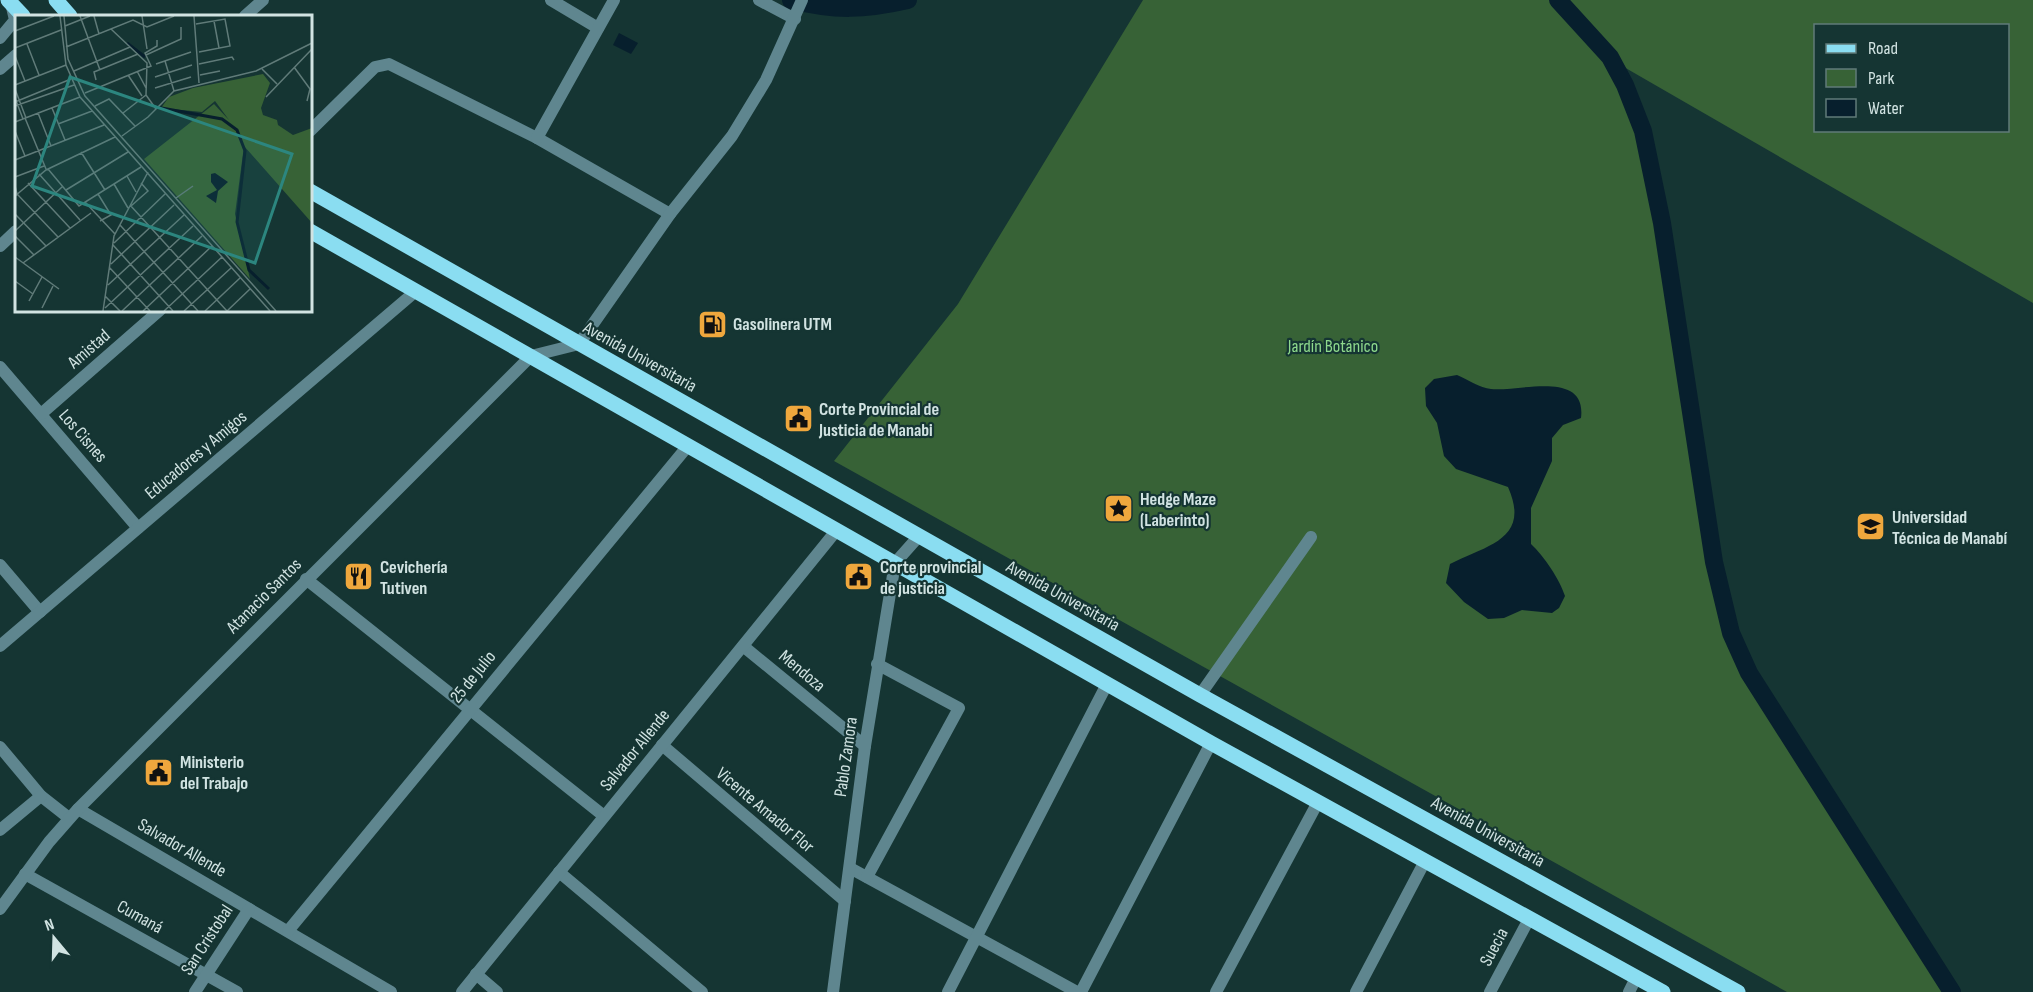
<svg xmlns="http://www.w3.org/2000/svg" width="2033" height="992" viewBox="0 0 2033 992" font-family="'Sofia Sans Condensed',sans-serif">
<style>
.green{fill:#376236;fill-rule:evenodd}
.water{fill:#071f2d}
.lines{fill:none;stroke-linecap:round;stroke-linejoin:round}
.canal{stroke:#071f2d;stroke-width:18}
.street{stroke:#5f868f;stroke-width:12}
.primary{stroke:#8addf1;stroke-width:15}
.labels{text-anchor:middle;dominant-baseline:central;stroke-width:4.5;stroke-linejoin:round;paint-order:stroke}
.poi-label{font-size:18px;font-weight:bold;fill:#d1e3e2;stroke:#153533;text-anchor:start}
.park-label{font-size:18px;fill:#8ed98c;stroke:#153533}
.street-label{font-size:18px;fill:#d1e3e2;stroke:#153533}
.inset-river{fill:none;stroke:#071f2d;stroke-width:3}
.inset-road{fill:none;stroke:#607b79;stroke-width:1.5}
.view{fill:#2c867f;fill-opacity:0.15;stroke:#2c867f;stroke-width:3}
.inset-edge{fill:none;stroke:#d1e3e2;stroke-width:3}
</style>
<rect width="100%" height="100%" fill="#153533"/>
<path class="green" d="M1143,0H2033V303L1610,59L1635,108L1655,184L1722,600L1738,652L1768,706L1952,992H1787L834,461L958,304ZM1816,26H2008V130H1816Z"/>
<g class="water">
<polygon points="619,33 638,43 631,54 613,45"/>
<path d="M1457,375C1467,379 1480,388 1491,389C1519,392 1587,369 1581,418L1563,425L1552,438V461L1531,508V544C1544,556 1560,580 1565,596L1559,608L1552,613L1522,610L1504,618L1488,619L1464,602L1446,583L1450,564C1488,545 1531,539 1508,487L1456,469L1444,456L1437,423L1426,406L1425,388L1434,379Z"/>
</g>
<g class="lines">
<g class="canal">
<path d="M791,0C835,11 864,10 908,0"/>
<polyline points="1558,0 1610,57 1625,85 1643,131 1662,223 1714,562 1731,633 1749,673 1952,992"/>
</g>
<g class="street">
<polyline points="551,0 598,28"/>
<polyline points="759,0 795,19"/>
<polyline points="245,16 263,0"/>
<polyline points="0,38 15,20 11,3"/>
<polyline points="0,69 16,55"/>
<polyline points="310,131 375,67 389,64 537,138 670,214"/>
<polyline points="537,138 614,0"/>
<polyline points="0,246 16,231"/>
<polyline points="0,367 138,528"/>
<polyline points="41,414 160,310"/>
<polyline points="0,565 40,612"/>
<polyline points="306,579 604,816"/>
<polyline points="0,646 416,291"/>
<polyline points="743,646 865,746"/>
<polyline points="1200,695 1311,537"/>
<polyline points="662,745 845,901"/>
<polyline points="0,747 41,796 69,818"/>
<polyline points="78,809 391,992"/>
<polyline points="0,830 41,796"/>
<polyline points="850,868 1077,992"/>
<polyline points="559,872 702,992"/>
<polyline points="25,874 237,992"/>
<polyline points="867,877 959,708 877,664"/>
<polyline points="0,909 49,842 78,809 531,356 579,344 670,214 732,136 766,80 802,0"/>
<polyline points="288,931 687,447"/>
<polyline points="476,974 497,992"/>
<polyline points="195,992 249,909"/>
<polyline points="462,992 836,531"/>
<polyline points="833,992 865,746 895,563 919,536"/>
<polyline points="948,992 1107,684"/>
<polyline points="1081,992 1211,743"/>
<polyline points="1216,992 1318,802"/>
<polyline points="1356,992 1425,861"/>
<polyline points="1490,992 1529,919"/>
<polyline points="1629,992 1636,978"/>
</g>
<g class="primary">
<polyline points="8,0 23,16"/>
<polyline points="56,0 70,16"/>
<polyline points="310,191 1200,695 1738,992"/>
<polyline points="310,231 1211,743 1663,992"/>
</g>
</g>
<defs>
<symbol id="fuel-square" viewBox="-11 -11 22 22"><rect x="-9" y="-9" width="18" height="18" rx="4" fill="#efa73d" stroke="#153533"/><path d="M-5.5-6h7V0h2V4h1.3V-2.5L3-4.5l.8-.8L6-3V5H2.5V1h-1V6h-7ZM-4.2-4.7v3.2H.2V-4.7Z" fill="#111"/></symbol>
<symbol id="civic-square" viewBox="-11 -11 22 22"><rect x="-9" y="-9" width="18" height="18" rx="4" fill="#efa73d" stroke="#153533"/><path d="M-.6-6.5H3V-4.5H.6V-3L4-1V1h2V6H-6V1h2V-1L-.6-3ZM-1.2 2.5V6h2.4V2.5Z" fill="#111"/></symbol>
<symbol id="sight-square" viewBox="-11 -11 22 22"><rect x="-9" y="-9" width="18" height="18" rx="4" fill="#efa73d" stroke="#153533"/><path d="M0-6L1.8-2.2L6-1.7L2.9 1.2L3.7 5.4L0 3.3L-3.7 5.4L-2.9 1.2L-6-1.7L-1.8-2.2Z" fill="#111"/></symbol>
<symbol id="university-square" viewBox="-11 -11 22 22"><rect x="-9" y="-9" width="18" height="18" rx="4" fill="#efa73d" stroke="#153533"/><path d="M0-5L7-2L0 1L-7-2ZM-4 1L0 2.5L4 1V4Q0 6-4 4Z" fill="#111"/></symbol>
<symbol id="restaurant-square" viewBox="-11 -11 22 22"><rect x="-9" y="-9" width="18" height="18" rx="4" fill="#efa73d" stroke="#153533"/><path d="M-5-6h1v4h1v-4h1v4h1v-4h1v5L-1.5 .5V6h-2V.5L-5-1ZM5-6V6H3V1.5H1.5Q1.5-4 5-6Z" fill="#111"/></symbol>
</defs>
<g fill-rule="evenodd">
<use href="#fuel-square" x="696" y="308" width="33" height="33"/>
<use href="#civic-square" x="782" y="402" width="33" height="33"/>
<use href="#sight-square" x="1102" y="492" width="33" height="33"/>
<use href="#university-square" x="1854" y="510" width="33" height="33"/>
<use href="#restaurant-square" x="342" y="560" width="33" height="33"/>
<use href="#civic-square" x="842" y="560" width="33" height="33"/>
<use href="#civic-square" x="142" y="756" width="33" height="33"/>
</g>
<g class="labels">
<g class="poi-label">
<text x="733" y="324">Gasolinera UTM</text>
<text x="819" y="409">Corte Provincial de<tspan x="819" dy="21">Justicia de Manabi</tspan></text>
<text x="1140" y="499">Hedge Maze<tspan x="1140" dy="21">(Laberinto)</tspan></text>
<text x="1892" y="517">Universidad<tspan x="1892" dy="21">Técnica de Manabí</tspan></text>
<text x="380" y="567">Cevichería<tspan x="380" dy="21">Tutiven</tspan></text>
<text x="880" y="567">Corte provincial<tspan x="880" dy="21">de justicia</tspan></text>
<text x="180" y="762">Ministerio<tspan x="180" dy="21">del Trabajo</tspan></text>
</g>
<g class="park-label">
<text x="1333" y="346">Jardín Botánico</text>
</g>
<g class="street-label">
<text transform="translate(89 349) rotate(-41)">Amistad</text>
<text transform="translate(640 357) rotate(29)">Avenida Universitaria</text>
<text transform="translate(83 436) rotate(49)">Los Cisnes</text>
<text transform="translate(196 455) rotate(-40)">Educadores y Amigos</text>
<text transform="translate(264 596) rotate(-45)">Atanacio Santos</text>
<text transform="translate(1063 596) rotate(29)">Avenida Universitaria</text>
<text transform="translate(802 671) rotate(40)">Mendoza</text>
<text transform="translate(473 677) rotate(-51)">25 de Julio</text>
<text transform="translate(635 750) rotate(-51)">Salvador Allende</text>
<text transform="translate(846 757) rotate(-82)">Pablo Zamora</text>
<text transform="translate(765 810) rotate(40)">Vicente Amador Flor</text>
<text transform="translate(1488 832) rotate(29)">Avenida Universitaria</text>
<text transform="translate(182 848) rotate(30)">Salvador Allende</text>
<text transform="translate(140 917) rotate(29)">Cumaná</text>
<text transform="translate(207 940) rotate(-57)">San Cristobal</text>
<text transform="translate(1494 947) rotate(-62)">Suecia</text>
</g>
</g>
<g transform="translate(15 15)">
<rect width="297" height="297" fill="#153533"/>
<path d="M248,59L255,68L246,93L248,100L262,105L263,110L278,120L297,113V208L229,131L220,199L235,264L129,144L199,89L214,105L200,86L187,97L146,93L154,82L178,73Z" fill="#376236"/>
<path d="M200,158L213,167L203,176L201,188L191,181L202,175L196,167V159Z" fill="#071f2d"/>
<path class="inset-river" d="M112,28L130,42M141,92L207,104L222,115L230,136L222,207L234,255L254,274"/>
<path class="inset-road" d="M45,1L51,50L65,82L255,296M49,1L53,44L70,81L261,296M65,1L85,55M79,1L84,19M127,1L132,34M179,1L184,68M199,6L204,33M181,9L210,4L215,31L184,37M50,11L75,1M96,14L132,48L131,80L141,94M0,16L39,1M12,29L24,60M51,32L118,5L132,12L159,1M0,33L46,15M131,40L166,24V12M0,41L10,66M150,46L159,76M141,49L176,37M184,49L217,42L219,45M279,52L295,74L292,86M247,54L262,69M59,56L115,32M122,56L131,73M113,60L127,81M185,60L205,56M140,62L177,50M81,65L79,57L123,39M0,70L51,50M140,73L176,62M0,74L11,103M70,78L136,51L130,38L142,31V25M251,82L297,34M0,83L8,104M0,87L56,64M0,91L59,70M80,91L94,84L120,111M37,93L50,125M23,98L36,131M108,98L131,80M10,103L31,154M0,107L65,82M43,109L77,96M0,116L10,141M107,121L133,102L159,76L241,56L297,28M66,137L90,175M0,145L89,110M33,154L64,191L126,152M24,159L65,205M112,161L121,177M0,162L29,151M13,168L55,213M99,169L113,193M0,171L2,179L43,222M51,175L113,137M83,179L96,200L85,206M0,181L31,155L100,122M161,183L178,171M70,187L100,219M115,190L212,296M116,191L133,176L126,168M0,199L31,231M105,210L183,296M0,216L47,172M0,221L19,240M99,228L150,179M98,230L158,296M0,242L44,274M8,248L76,198M96,249L159,190M94,252L135,296M0,266L18,279M93,270L169,200M90,281L105,296M14,286L27,262M27,293L38,271M90,293L178,211M88,296L99,221L133,157M107,296L187,221M128,296L197,231M149,296L207,242M169,296L216,253M190,296L225,263M212,296L235,274"/>
<path class="view" d="M55,62L277,139L240,248L17,171Z"/>
<rect width="297" height="297" class="inset-edge"/>
</g>
<rect x="1814" y="24" width="195" height="108" fill="#153533" stroke="#607b79" stroke-width="1.5"/>
<rect x="1826" y="44" width="30" height="9" fill="#8addf1" stroke="#607b79" stroke-width="1.5"/>
<text x="1868" y="54" font-size="18" fill="#d1e3e2">Road</text>
<rect x="1826" y="69" width="30" height="18" fill="#376236" stroke="#607b79" stroke-width="1.5"/>
<text x="1868" y="84" font-size="18" fill="#d1e3e2">Park</text>
<rect x="1826" y="99" width="30" height="18" fill="#071f2d" stroke="#607b79" stroke-width="1.5"/>
<text x="1868" y="114" font-size="18" fill="#d1e3e2">Water</text>
<g transform="translate(54 938) rotate(341)" stroke="#153533" stroke-width="4.5" paint-order="stroke">
<path d="M0-4.5L10 22L0 15L-10 22Z" fill="#d1e3e2"/>
<text y="-9" font-size="16" font-weight="bold" text-anchor="middle" fill="#d1e3e2">N</text>
</g>
</svg>
